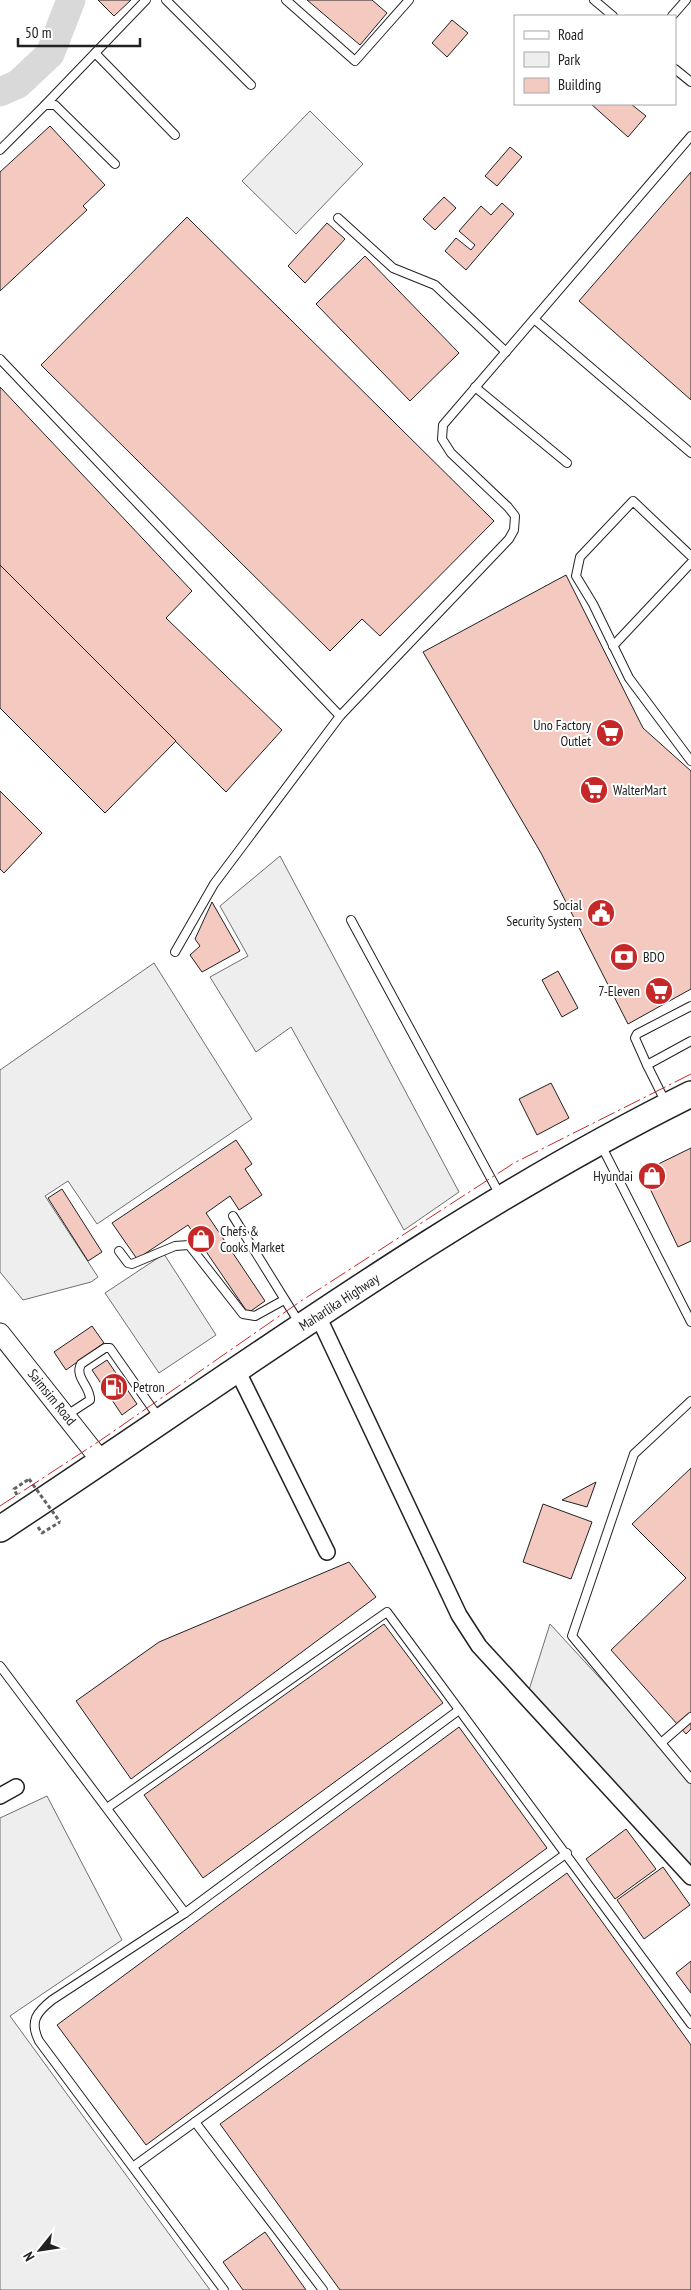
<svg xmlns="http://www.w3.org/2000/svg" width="691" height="2290" viewBox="0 0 691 2290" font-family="'PT Sans Narrow',sans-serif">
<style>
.green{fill:#eee;stroke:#6f6f6f}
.parking{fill:#ededed;stroke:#6f6f6f}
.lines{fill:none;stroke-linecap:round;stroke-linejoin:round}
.river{stroke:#d9d9d9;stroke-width:29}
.building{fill:#f3c9c0;stroke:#222}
.service-casing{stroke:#222;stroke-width:10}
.minor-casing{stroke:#222;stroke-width:18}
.tertiary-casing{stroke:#222;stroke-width:21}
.trunk-casing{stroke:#222;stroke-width:28}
.path{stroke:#646464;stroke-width:3;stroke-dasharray:4 2.5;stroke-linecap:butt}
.service{stroke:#fff;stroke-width:8}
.minor{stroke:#fff;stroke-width:15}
.tertiary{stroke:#fff;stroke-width:19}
.trunk{stroke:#fff;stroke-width:25}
.path-bridge{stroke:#646464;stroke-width:3;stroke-dasharray:4 2.5;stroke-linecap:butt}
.power{stroke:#c62828;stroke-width:1;stroke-dasharray:18 4 2.5 4;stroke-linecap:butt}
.labels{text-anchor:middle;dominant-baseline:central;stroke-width:4;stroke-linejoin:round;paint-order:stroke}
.poi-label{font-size:14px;fill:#222;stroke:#fff;text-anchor:end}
.street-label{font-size:14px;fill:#222;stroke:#fff}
</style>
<rect width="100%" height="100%" fill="#fff"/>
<g class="green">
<polygon points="310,111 363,164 296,234 242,181"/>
<polygon points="280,856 459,1192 404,1230 291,1027 256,1052 210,977 248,956 220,906"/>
<polygon points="154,963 252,1119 97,1224 68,1181 45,1196 98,1277 91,1282 23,1300 0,1272 0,1070"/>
<polygon points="164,1254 216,1335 159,1373 105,1293"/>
<polygon points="47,1796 122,1940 10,2016 210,2290 0,2290 0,1818"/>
</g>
<polygon class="parking" points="550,1624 691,1777 691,1866 528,1693"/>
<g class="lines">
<polyline class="river" points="0,92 18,84 50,54 71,0"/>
</g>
<g class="building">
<polygon points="98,0 131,0 114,16"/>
<polygon points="307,0 372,0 387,13 360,45"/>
<polygon points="452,20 468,33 447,57 432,43"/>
<polygon points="591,104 631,104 646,116 628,137"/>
<polygon points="50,126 105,185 83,206 87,210 0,291 0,172"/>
<polygon points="510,147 522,157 497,186 485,176"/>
<polygon points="691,172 691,400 579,301"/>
<polygon points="444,197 456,208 435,230 423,219"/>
<polygon points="502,203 514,214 466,270 445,251 456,238 471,250 475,245 459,231 481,206 491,215"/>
<polygon points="187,217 494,521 380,636 362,619 330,651 41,365"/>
<polygon points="327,223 345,239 305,283 288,266"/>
<polygon points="365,256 459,353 410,401 316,304"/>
<polygon points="0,387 192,591 166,618 282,730 226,792 0,565"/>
<polygon points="0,565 176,741 105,813 0,708"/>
<polygon points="566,575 643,728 691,771 691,989 628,1024 541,853 423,652"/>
<polygon points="0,791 42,833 4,873 0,869"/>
<polygon points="212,902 240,951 202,972 190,955 200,946 195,939"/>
<polygon points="558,971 578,1008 562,1017 542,980"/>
<polygon points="551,1083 569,1118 537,1135 519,1099"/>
<polygon points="236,1140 252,1164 245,1169 262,1195 239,1210 230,1196 206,1213 265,1301 248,1313 188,1225 137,1259 112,1223"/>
<polygon points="691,1148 691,1241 678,1247 642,1172"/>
<polygon points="62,1189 102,1252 88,1261 48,1198"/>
<polygon points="92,1326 104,1343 66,1370 54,1352"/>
<polygon points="107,1360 137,1404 122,1415 92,1370"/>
<polygon points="691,1468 691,1729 686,1734 611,1650 686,1578 632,1524"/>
<polygon points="596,1482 587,1507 562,1500"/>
<polygon points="543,1504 592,1522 571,1579 523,1562"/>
<polygon points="349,1562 376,1597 131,1779 76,1701 159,1642"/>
<polygon points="384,1624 443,1703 203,1878 144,1795"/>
<polygon points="459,1727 547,1848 146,2145 57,2025"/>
<polygon points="626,1829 656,1869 615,1899 586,1859"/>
<polygon points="663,1867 690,1905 644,1939 617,1900"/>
<polygon points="567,1873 691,2045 691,2290 340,2290 220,2124"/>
<polygon points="691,1961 691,1993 676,1973"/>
<polygon points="265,2232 306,2290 243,2290 223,2262"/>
</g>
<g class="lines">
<defs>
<g id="service">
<polyline points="166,0 251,85"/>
<polyline points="286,0 355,61 409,0"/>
<polyline points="594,0 613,16"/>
<polyline points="672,16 686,0"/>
<polyline points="95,53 175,135"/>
<polyline points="675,69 691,82"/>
<polyline points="45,105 146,0"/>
<polyline points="0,150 45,105 55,105 115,164"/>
<polyline points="338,218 393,268 435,285 506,352"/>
<polyline points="534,319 691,453"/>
<polyline points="0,359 340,716"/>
<polyline points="475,387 567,463"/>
<polyline points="691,556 633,501 580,557 576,576 593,604 629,678 691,761"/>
<polyline points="613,646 691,563"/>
<polyline points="351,920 500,1195"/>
<polyline points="175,952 214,884 340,716 509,539 514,530 515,516 508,507 451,453 442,439 443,425 691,136"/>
<polyline points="647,1065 635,1038 637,1034 691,1006"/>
<polyline points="666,1103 647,1065 691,1041"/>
<polyline points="601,1145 691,1322"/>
<polyline points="233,1216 300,1324"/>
<polyline points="119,1251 128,1263 132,1264 175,1246 189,1245 243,1314 255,1316 284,1300"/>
<polyline points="691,1401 634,1454 572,1636 691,1779"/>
<path d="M67,1415L90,1400C91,1387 74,1377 81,1364L105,1348H110L159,1418"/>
<polyline points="0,1666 185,1913"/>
<polyline points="661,1743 691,1717"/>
<polyline points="107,1808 387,1612 691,2024"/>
<polyline points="195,2122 323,2290"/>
<polyline points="134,2166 567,1853"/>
<path d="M224,2290L39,2041C29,2021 37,2012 52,2000L185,1913L459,1710"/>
</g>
<g id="minor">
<polyline points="318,1316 459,1615 479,1646 691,1877"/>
<polyline points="237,1370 327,1552"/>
<polyline points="0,1796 16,1787"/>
</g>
<polyline id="tertiary" points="0,1333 102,1462"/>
<path id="trunk" d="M0,1529C227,1380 447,1215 691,1094"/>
</defs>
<use href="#service" class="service-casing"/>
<use href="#minor" class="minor-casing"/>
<use href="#tertiary" class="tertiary-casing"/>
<use href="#trunk" class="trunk-casing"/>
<g class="path">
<polyline points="17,1495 14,1489 29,1479"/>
<polyline points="38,1527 42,1533 60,1522"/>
</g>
<use href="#service" class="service"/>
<use href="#minor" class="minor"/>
<use href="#tertiary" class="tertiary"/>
<use href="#trunk" class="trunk"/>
<polyline class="path-bridge" points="29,1479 60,1522"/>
<polyline class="power" points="0,1506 101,1440 301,1301 514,1163 691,1074"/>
</g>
<defs>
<symbol id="supermarket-disc" viewBox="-11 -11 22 22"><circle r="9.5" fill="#c62828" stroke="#fff"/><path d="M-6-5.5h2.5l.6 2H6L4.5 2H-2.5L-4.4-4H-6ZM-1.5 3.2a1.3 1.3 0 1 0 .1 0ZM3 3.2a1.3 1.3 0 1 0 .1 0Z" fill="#fff"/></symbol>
<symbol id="civic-disc" viewBox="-11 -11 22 22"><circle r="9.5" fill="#c62828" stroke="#fff"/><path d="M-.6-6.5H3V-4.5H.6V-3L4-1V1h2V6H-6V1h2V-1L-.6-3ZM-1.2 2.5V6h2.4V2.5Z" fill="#fff"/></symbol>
<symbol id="bank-disc" viewBox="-11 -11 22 22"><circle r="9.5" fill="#c62828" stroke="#fff"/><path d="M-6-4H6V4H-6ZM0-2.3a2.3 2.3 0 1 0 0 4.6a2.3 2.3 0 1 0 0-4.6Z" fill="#fff"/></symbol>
<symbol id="shop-disc" viewBox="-11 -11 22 22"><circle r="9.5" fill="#c62828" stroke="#fff"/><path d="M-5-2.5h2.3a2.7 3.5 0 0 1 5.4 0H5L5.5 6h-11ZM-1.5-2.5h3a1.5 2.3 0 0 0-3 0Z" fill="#fff"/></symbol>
<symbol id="fuel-disc" viewBox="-11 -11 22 22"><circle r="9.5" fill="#c62828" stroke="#fff"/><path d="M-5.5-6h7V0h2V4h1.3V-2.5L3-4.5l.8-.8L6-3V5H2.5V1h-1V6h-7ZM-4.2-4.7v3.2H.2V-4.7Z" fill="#fff"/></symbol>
</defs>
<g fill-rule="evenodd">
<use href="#supermarket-disc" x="594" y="717" width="32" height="32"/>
<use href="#supermarket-disc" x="578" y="774" width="32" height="32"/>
<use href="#civic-disc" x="585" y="897" width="32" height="32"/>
<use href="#bank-disc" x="608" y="941" width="32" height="32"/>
<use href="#supermarket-disc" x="643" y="975" width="32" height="32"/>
<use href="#shop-disc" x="636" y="1160" width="32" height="32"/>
<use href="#shop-disc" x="185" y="1223" width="32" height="32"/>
<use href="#fuel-disc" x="98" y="1371" width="32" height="32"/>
</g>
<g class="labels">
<g class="poi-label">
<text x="591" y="725">Uno Factory<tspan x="591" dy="16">Outlet</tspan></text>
<text x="613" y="790" text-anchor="start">WalterMart</text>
<text x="582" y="905">Social<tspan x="582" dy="16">Security System</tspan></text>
<text x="643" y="957" text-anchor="start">BDO</text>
<text x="640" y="991">7-Eleven</text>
<text x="633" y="1176">Hyundai</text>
<text x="220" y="1231" text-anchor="start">Chefs &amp;<tspan x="220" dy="16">Cooks Market</tspan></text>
<text x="133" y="1387" text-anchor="start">Petron</text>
</g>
<g class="street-label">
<text transform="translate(339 1302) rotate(-33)">Maharlika Highway</text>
<text transform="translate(52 1397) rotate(51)">Saimsim Road</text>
</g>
</g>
<rect x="514" y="15" width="162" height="90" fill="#ffffff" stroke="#a7a7a7"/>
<rect x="524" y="31" width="25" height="8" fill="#ffffff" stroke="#a7a7a7"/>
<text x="558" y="40" font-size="15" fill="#222222">Road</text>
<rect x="524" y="52" width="25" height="15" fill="#eeeeee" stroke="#a7a7a7"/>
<text x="558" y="65" font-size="15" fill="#222222">Park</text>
<rect x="524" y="78" width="25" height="15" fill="#f3c9c0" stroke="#a7a7a7"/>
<text x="558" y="90" font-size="15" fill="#222222">Building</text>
<g transform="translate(40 2250) rotate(240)" stroke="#ffffff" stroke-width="4" paint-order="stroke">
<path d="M0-4L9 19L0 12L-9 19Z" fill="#222222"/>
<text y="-8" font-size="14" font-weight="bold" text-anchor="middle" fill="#222222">N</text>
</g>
<path d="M18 38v8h122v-8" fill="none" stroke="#222222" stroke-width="2.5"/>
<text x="25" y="38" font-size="15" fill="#222222" stroke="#ffffff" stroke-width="4" paint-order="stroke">50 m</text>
</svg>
